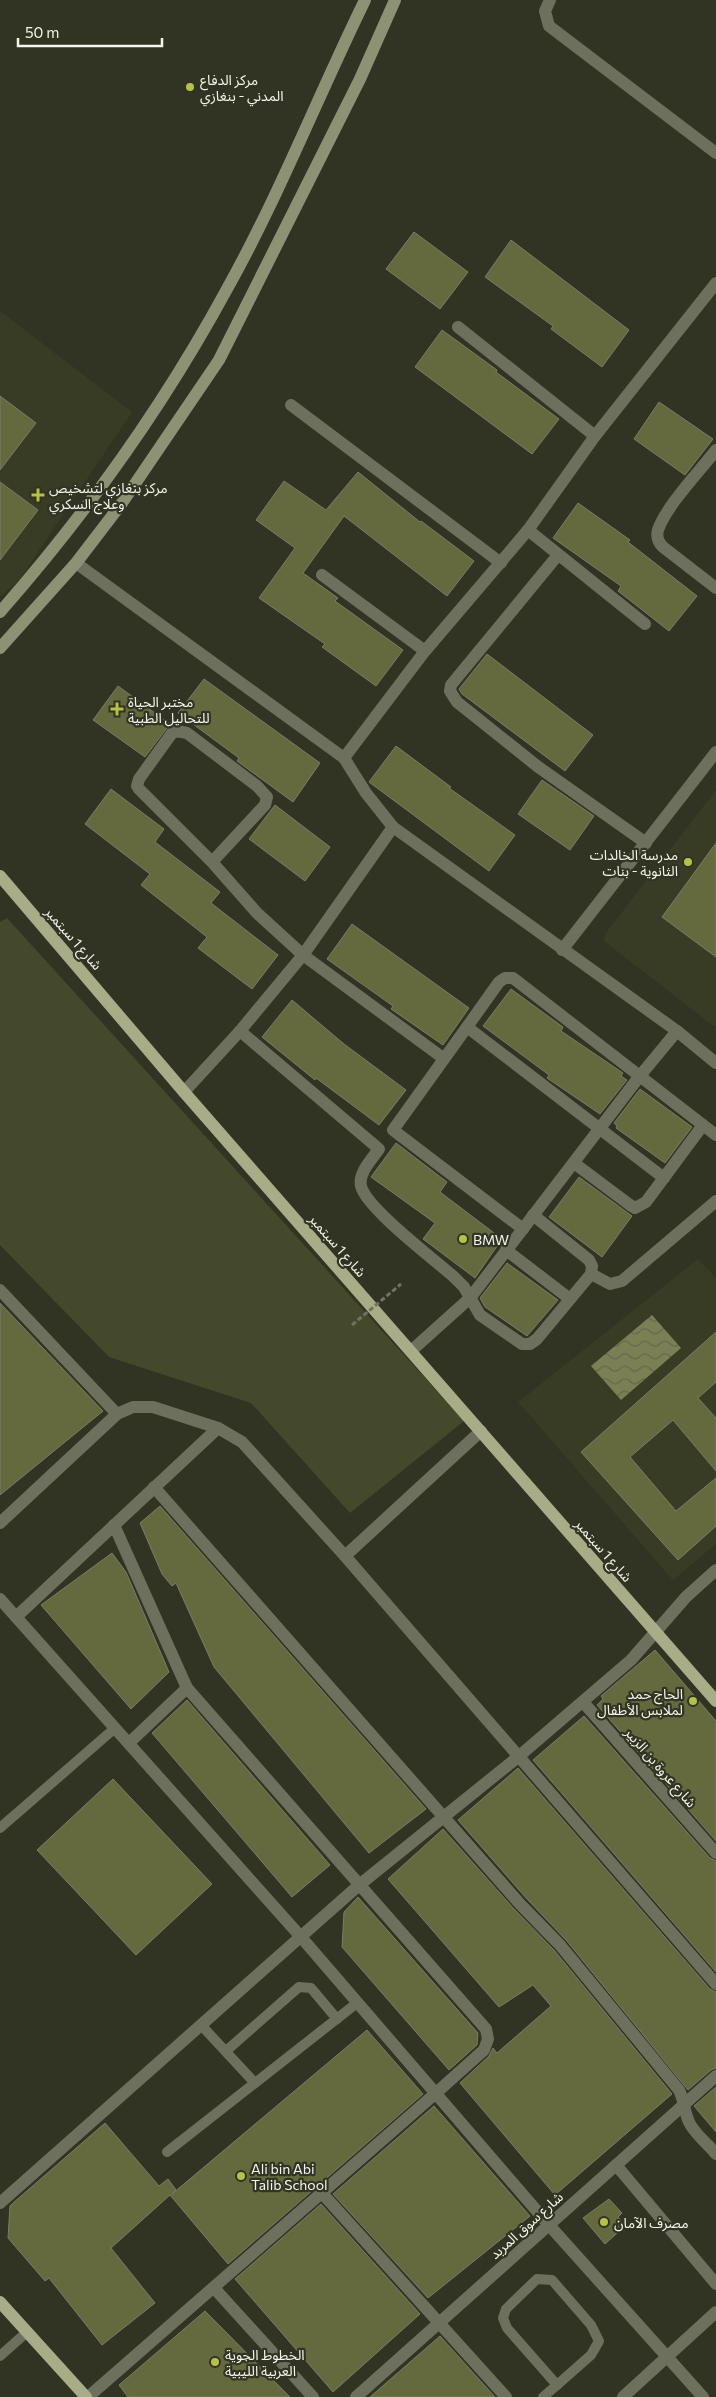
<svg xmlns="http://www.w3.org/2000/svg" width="716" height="2397" viewBox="0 0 716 2397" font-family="Commissioner,'Noto Sans Arabic',sans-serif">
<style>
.built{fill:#393c25}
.green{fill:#45492c}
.water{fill:url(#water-waves)}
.building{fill:#64693e;stroke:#7a7d6b}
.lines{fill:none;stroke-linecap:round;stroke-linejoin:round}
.service{stroke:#6d705d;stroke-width:10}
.minor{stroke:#6d705d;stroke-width:12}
.tertiary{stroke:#6d705d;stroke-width:12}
.secondary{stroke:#8e9275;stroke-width:12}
.primary{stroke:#a8ad87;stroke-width:12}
.path-bridge{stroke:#707264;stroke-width:3;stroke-dasharray:5 2.5;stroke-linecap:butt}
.poi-dot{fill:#b6c148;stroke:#313323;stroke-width:2}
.labels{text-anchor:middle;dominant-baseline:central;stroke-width:4.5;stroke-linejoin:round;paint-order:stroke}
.poi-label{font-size:14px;fill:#f4f6ec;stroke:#313323;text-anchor:start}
.street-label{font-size:14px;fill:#f4f6ec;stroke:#313323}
</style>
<defs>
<pattern id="water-waves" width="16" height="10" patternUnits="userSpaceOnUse" patternTransform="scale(1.25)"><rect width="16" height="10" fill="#7b8054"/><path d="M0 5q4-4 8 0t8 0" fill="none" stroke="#64684e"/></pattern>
</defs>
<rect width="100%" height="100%" fill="#313323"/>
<g class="built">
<polygon points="0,311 132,412 20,579 0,597"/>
<polygon points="716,790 716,1028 604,941 605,934"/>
<polygon points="698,1259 716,1278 716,1544 673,1580 518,1402"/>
</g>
<polygon class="green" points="7,918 464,1421 350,1513 251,1403 109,1357 0,1245 0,922"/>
<polygon class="water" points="652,1315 681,1348 621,1400 591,1366"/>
<g class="building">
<polygon points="414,232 468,272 440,309 386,269"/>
<polygon points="511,240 629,330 602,367 551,329 553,326 485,277"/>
<polygon points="442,330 497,370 496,372 559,419 532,454 415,367"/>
<polygon points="0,396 36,423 0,470"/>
<polygon points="659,402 713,439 685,475 634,439"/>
<polygon points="358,472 420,522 421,521 474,561 447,596 344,516 303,573 338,598 335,601 403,650 376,686 322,647 325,644 259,598 295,548 256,520 284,481 326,510"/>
<polygon points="0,482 38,510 0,560"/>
<polygon points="578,503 630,540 628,542 697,596 669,631 618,591 621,586 553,538"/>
<polygon points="487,654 593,735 565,771 462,694 459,689"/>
<polygon points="204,679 320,763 293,802 237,761 239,758 178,713"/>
<polygon points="118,686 170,724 145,757 93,720"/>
<polygon points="396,746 451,787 449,788 515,835 489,871 369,782"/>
<polygon points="542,780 594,816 570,850 518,814"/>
<polygon points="111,789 164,829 155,842 220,892 211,903 278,955 252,989 198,948 207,937 141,885 150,874 85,824"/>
<polygon points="275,805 330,847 305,881 249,839"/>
<polygon points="716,843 716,957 662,917"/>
<polygon points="352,924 469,1008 443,1045 391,1009 393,1006 327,959"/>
<polygon points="511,989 563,1027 561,1031 623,1073 621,1076 627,1080 600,1114 547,1078 549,1075 483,1026"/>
<polygon points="292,1000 344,1044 406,1090 379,1125 316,1078 315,1080 262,1037"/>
<polygon points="640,1089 692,1127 665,1163 616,1128 617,1126 614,1123"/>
<polygon points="396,1143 447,1182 440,1192 502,1239 475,1278 423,1239 435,1223 371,1177"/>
<polygon points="579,1177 632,1216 602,1257 549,1217"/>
<polygon points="507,1263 558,1300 527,1336 485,1307 480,1298"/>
<polygon points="0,1303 103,1411 0,1495"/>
<polygon points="716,1332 716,1382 698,1398 716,1418 716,1471 673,1420 630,1457 676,1511 716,1478 716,1526 678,1560 581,1452"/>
<polygon points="160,1506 426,1809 369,1853 214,1667 176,1583 172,1586 162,1574 140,1523"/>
<polygon points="112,1553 126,1572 169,1672 131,1709 41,1605"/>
<polygon points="655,1650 716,1721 716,1841 597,1705 603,1699 601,1696"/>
<polygon points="187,1700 330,1865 292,1897 152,1733"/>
<polygon points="584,1716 710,1858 716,1861 716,1972 533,1760"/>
<polygon points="518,1768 710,1989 716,1992 716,2068 711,2070 688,2090 566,1940 526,1898 458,1820"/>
<polygon points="113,1779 212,1884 136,1955 37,1850"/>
<polygon points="443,1829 514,1909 554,1950 672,2094 555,2195 460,2083 489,2056 493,2048 497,2053 551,2006 533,1985 499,2007 388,1879"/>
<polygon points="358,1897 478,2033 477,2045 449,2070 342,1947 344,1912"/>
<polygon points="367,2030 423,2094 228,2264 170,2195 111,2248 155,2303 102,2345 49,2278 45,2281 8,2238 10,2206 13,2203 105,2123 159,2186 168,2179 176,2190 172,2194"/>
<polygon points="716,2087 716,2132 694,2106"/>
<polygon points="434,2106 530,2216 428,2298 333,2194"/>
<polygon points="609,2199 622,2213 618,2217 625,2226 605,2244 583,2218"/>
<polygon points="321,2204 420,2314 333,2392 235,2279"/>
<polygon points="205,2311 290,2397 128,2397 119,2385"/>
<polygon points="440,2336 495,2397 370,2397"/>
</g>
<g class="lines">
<g class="service">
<polyline points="0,1828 115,1728"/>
<polyline points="201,2025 254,2082"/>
<polyline points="226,2051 299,1987 311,1988 337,2019"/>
<polyline points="167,2152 357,2003"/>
<polygon points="537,2279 552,2280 591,2325 599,2341 591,2355 557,2385 507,2328 503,2318 506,2309"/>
<polyline points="0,2356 27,2332"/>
<polyline points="543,2397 557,2385"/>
</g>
<g class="minor">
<polyline points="550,0 545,11 549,26 716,153"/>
<polyline points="458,327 595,436"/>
<polyline points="291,405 501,563"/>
<path d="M716,450C700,471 666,506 658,530C656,537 658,542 663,547L716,588"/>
<polyline points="528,530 645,624"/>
<polyline points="558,555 451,685 450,691 457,702 537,766 646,843"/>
<polyline points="76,563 344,758"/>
<polyline points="322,575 425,651"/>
<polyline points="212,862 265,805 267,797 257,786 187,733 177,731 172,733 139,779 137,786 139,789 212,862 257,913 303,955 443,1058"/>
<polyline points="562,950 716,752"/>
<polyline points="467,1027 499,982 505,978 513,978 716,1135"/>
<path d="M240,1031L379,1149C372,1159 358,1173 361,1186C366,1208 435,1260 454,1277L464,1287L480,1315L522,1344H530L537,1339L591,1274L592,1266L589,1260L533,1215"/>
<polyline points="677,1031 716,1063"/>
<polyline points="184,1092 240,1031 303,955 393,827"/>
<polyline points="574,1163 630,1205 635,1208 646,1202 703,1125"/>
<polyline points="523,1229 393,1130 467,1027 664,1178"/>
<polyline points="506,1250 570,1299"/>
<polyline points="591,1274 610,1284 622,1281 716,1201"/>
<polyline points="0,1290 117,1414 133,1407 153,1407 218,1428 242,1442 345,1556 481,1431"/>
<polyline points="411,1351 470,1298 639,1077 677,1031 393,827 366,793 344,758 425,651 528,530 595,436 716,283"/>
<path d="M154,1487L520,1904L560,1945L679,2090C685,2102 684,2113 690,2124C696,2135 708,2144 716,2154"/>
<polyline points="0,1523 117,1414"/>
<polyline points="345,1556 716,1984"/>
<polyline points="0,1599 301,1937 549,2225 703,2397"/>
<polyline points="16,1617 218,1428"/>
<polyline points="583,1702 716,1853"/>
<polyline points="129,1743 187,1688"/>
<polyline points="616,2165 716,2284"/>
<polyline points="321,2192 506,2397"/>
<polyline points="0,2203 358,1886 518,1757 631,1660 686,1597 716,1570"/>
<polyline points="214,2288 313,2397"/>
<polyline points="88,2397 436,2093 484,2050 488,2039 486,2029 187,1688 114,1525"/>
<polyline points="356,2397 716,2076"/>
</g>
<polyline class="tertiary" points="623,2397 716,2312"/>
<g class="secondary">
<path d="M0,612C87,513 164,405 227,289C279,196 318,96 365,0"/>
<polyline points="0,648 76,563 122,503 219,360 360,79 395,0"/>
</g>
<g class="primary">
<polyline points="0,876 184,1092 716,1701"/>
<polyline points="0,2302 86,2397"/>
</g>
<polyline class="path-bridge" points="352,1325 401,1284"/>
</g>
<g class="poi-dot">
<circle cx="190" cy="87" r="5"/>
<path d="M35.5 487.5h5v5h5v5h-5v5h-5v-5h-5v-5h5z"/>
<path d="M114.5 701.5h5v5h5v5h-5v5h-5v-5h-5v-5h5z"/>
<circle cx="688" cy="862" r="5"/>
<circle cx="463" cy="1239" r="5"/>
<circle cx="693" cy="1701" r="5"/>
<circle cx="241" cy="2176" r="5"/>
<circle cx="604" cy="2222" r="5"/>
<circle cx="215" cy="2362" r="5"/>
</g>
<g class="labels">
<g class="poi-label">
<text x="200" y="79">مركز الدفاع<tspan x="200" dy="16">المدني - بنغازي</tspan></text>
<text x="49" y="487">مركز بنغازي لتشخيص<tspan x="49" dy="16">وعلاج السكري</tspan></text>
<text x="128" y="701">مختبر الحياة<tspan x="128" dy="16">للتحاليل الطبية</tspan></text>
<text x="678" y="854" text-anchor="end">مدرسة الخالدات<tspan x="678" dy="16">الثانوية - بنات</tspan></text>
<text x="473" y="1239">BMW</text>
<text x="683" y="1693" text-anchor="end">الحاج حمد<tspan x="683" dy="16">لملابس الأطفال</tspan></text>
<text x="251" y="2168">Ali bin Abi<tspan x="251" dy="16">Talib School</tspan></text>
<text x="614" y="2222">مصرف الآمان</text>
<text x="225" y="2354">الخطوط الجوية<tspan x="225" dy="16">العربية الليبية</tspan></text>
</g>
<g class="street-label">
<text transform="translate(74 938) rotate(49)">شارع 1 سبتمبر</text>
<text transform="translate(338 1245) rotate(49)">شارع 1 سبتمبر</text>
<text transform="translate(604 1550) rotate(49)">شارع 1 سبتمبر</text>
<text transform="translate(661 1767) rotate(49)">شارع عروة بن الزبير</text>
<text transform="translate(526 2225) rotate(-42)">شارع سوق المربد</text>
</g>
</g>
<path d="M18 38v8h144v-8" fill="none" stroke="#f4f6ec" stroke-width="2.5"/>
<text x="25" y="38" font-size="15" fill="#f4f6ec" stroke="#313323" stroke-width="4" paint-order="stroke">50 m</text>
</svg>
